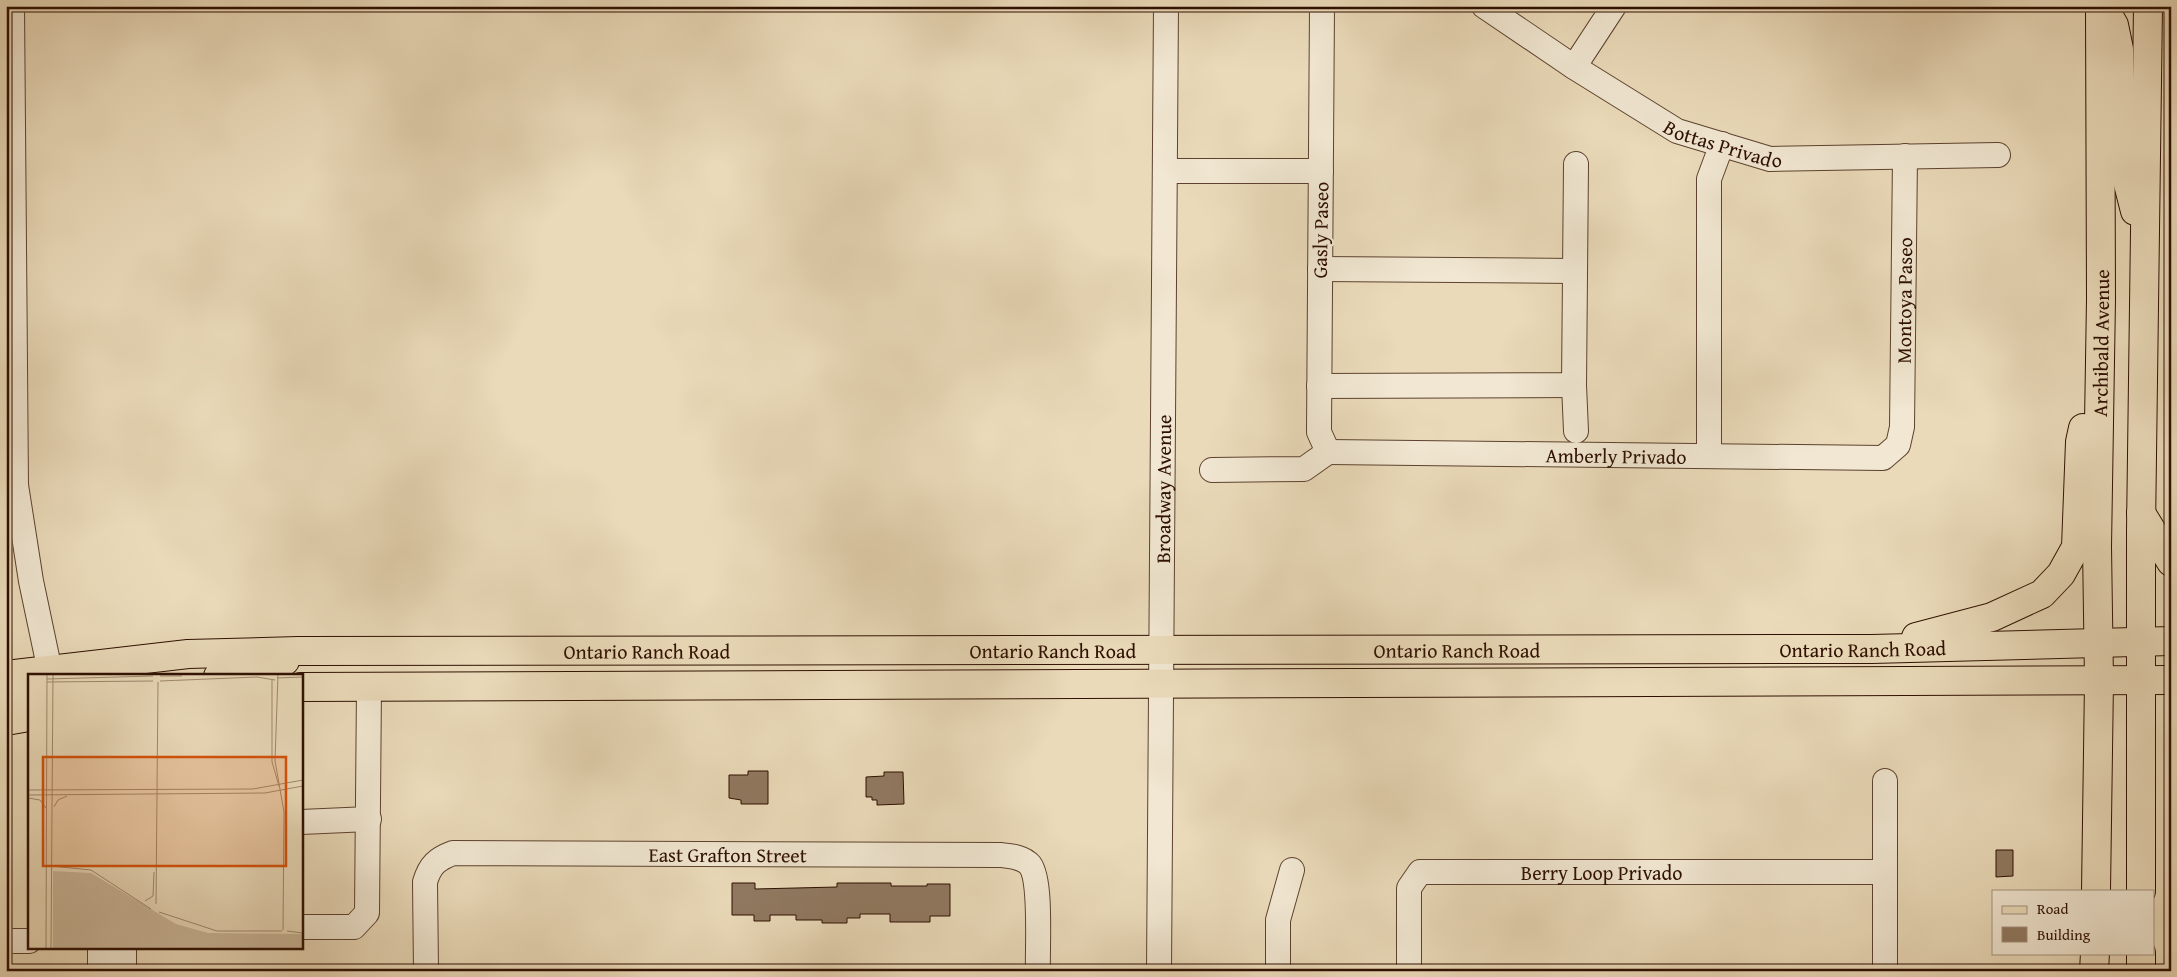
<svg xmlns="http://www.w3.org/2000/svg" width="2177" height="977" viewBox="0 0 2177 977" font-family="'Gentium Book Plus',serif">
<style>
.building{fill:#907961;stroke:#2e0f01}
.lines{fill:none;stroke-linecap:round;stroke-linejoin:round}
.minor-casing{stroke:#5d422f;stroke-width:26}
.major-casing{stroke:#2e0f01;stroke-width:30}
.minor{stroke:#f1e7d2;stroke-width:24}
.major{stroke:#eadab9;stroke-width:28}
.labels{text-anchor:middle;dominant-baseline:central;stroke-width:4.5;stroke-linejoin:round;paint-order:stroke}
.street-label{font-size:20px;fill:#2e0f01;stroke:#f1e7d2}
.inset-road{fill:none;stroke:#9f896f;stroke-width:1}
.view{fill:#d5520b;fill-opacity:0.15;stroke:#d5520b;stroke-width:2.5}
.inset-edge{fill:none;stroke:#2e0f01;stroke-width:2.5}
</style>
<rect width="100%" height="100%" fill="#eadab9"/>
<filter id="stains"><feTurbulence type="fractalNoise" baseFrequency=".004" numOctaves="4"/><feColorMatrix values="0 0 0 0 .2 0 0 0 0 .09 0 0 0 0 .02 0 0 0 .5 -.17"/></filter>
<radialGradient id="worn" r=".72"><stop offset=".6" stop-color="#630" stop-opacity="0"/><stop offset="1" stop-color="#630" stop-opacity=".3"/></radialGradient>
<g class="building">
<polygon points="748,771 768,771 768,804 741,804 741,800 729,798 729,775 748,775"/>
<polygon points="884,772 903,772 904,804 877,805 877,800 872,800 872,797 866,797 866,777 884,776"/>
<polygon points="1996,850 2013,850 2013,876 1996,877"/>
<polygon points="732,883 755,883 755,889 837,887 837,883 891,883 891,886 927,886 927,884 950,884 950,916 930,916 930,922 890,922 890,914 860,914 860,918 847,918 847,923 822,923 822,920 796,920 796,915 770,915 770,921 754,921 754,915 732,915"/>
</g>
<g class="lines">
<defs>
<g id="minor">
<polyline points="12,6 16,485 31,581 51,676"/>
<polyline points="1322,6 1319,432 1328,452"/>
<path id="s1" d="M1484,6L1574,67L1677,131L1770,159L1998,155"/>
<polyline points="1574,67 1614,6"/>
<polyline points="1165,171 1321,171"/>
<polyline points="1320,269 1575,271"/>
<polyline points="1574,385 1576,431"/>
<polyline points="1319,386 1574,385 1576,164"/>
<path id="s2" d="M1328,452L1883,458L1898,445L1902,427L1905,156"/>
<polyline points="1709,456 1709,179 1722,144"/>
<polyline points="1212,470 1304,469 1328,452"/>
<polyline points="1885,781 1885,971"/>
<polyline points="301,822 369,819"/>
<polyline points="301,927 354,927 367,913 369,687"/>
<polyline points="6,941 29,941"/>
<polyline points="100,971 100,948"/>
<polyline points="124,971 124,948"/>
<path id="s3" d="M426,971L425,882C430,865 437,859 453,853L1001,855C1011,856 1023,857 1030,865C1042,881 1037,949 1038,971"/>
<path id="s4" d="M1159,971L1166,6"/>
<polyline points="1278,971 1278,920 1292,870"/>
<path id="s5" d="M1409,971V888L1420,872H1885"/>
</g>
<g id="major">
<polyline points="2107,13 2114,25 2119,49 2119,96 2123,164 2135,211"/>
<polyline points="2141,513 2171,562"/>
<polyline points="1916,637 1992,617 2042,594 2061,574 2076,547 2080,442 2083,428"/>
<path id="s6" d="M6,675L188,654L298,651L1872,649L2171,641"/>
<polyline points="218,676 276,668 285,661"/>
<polyline points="301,687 2171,680"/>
<polyline points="6,700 29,692"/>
<polyline points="6,721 29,717"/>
<path id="s7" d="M2096,891L2099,681L2097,547L2101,299L2100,6"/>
<polyline points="2141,891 2141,530 2148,6"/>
<polyline points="2094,971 2095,953"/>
<polyline points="2141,971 2141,953"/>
</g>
</defs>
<use href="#minor" class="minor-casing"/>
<use href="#major" class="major-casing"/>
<use href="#minor" class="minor"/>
<use href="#major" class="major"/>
</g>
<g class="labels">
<g class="street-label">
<text stroke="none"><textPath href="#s1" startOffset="278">Bottas Privado</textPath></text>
<text transform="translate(1320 230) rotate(-89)">Gasly Paseo</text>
<text stroke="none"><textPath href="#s2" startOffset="720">Montoya Paseo</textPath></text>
<text stroke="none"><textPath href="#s7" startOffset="548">Archibald Avenue</textPath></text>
<text stroke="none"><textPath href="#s2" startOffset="288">Amberly Privado</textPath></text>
<text stroke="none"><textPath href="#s4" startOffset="482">Broadway Avenue</textPath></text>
<text stroke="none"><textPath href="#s6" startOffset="1858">Ontario Ranch Road</textPath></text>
<text stroke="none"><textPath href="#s6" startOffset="1452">Ontario Ranch Road</textPath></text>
<text stroke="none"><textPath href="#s6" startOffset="1048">Ontario Ranch Road</textPath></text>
<text stroke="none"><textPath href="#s6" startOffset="642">Ontario Ranch Road</textPath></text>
<text stroke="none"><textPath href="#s3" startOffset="406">East Grafton Street</textPath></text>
<text stroke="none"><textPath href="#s5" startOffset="284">Berry Loop Privado</textPath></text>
</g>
</g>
<g transform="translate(28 674)">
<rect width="275" height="275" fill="#eadab9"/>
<path d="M25,197L63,199L148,250L180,259L275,260V275H25Z" fill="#cab79a"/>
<path class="inset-road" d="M250,0L247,87L256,138L255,256M132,2H154M249,4L275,3M19,5L125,2M244,6V88L251,112M132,7L229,3L247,6M19,8L125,7M0,116L225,115L275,106M0,121L237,119L275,112M0,124L12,126L18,134M26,133L30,126L39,122M23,192L63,196L123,235M117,227L125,222L126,198M128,230L130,8M131,238L189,257H254M259,257L275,259M18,275L19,0M23,275L25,0"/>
<path class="view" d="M15,83H258V192H15Z"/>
<rect width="275" height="275" class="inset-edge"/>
</g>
<rect width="2177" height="977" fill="none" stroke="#eadab9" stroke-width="25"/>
<rect x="8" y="8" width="2162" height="962" fill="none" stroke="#2e0f01" stroke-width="2.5"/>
<rect x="12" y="12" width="2152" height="952" fill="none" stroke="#2e0f01"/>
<rect x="1992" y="890" width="162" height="65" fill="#f1e7d2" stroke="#a3917e"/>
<rect x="2002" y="906" width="25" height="8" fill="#eadab9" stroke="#a3917e"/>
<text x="2037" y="914" font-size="15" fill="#2e0f01">Road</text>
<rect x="2002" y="927" width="25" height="15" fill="#907961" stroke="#a3917e"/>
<text x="2037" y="940" font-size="15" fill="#2e0f01">Building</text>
<rect width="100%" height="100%" filter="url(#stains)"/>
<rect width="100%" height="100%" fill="url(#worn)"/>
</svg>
